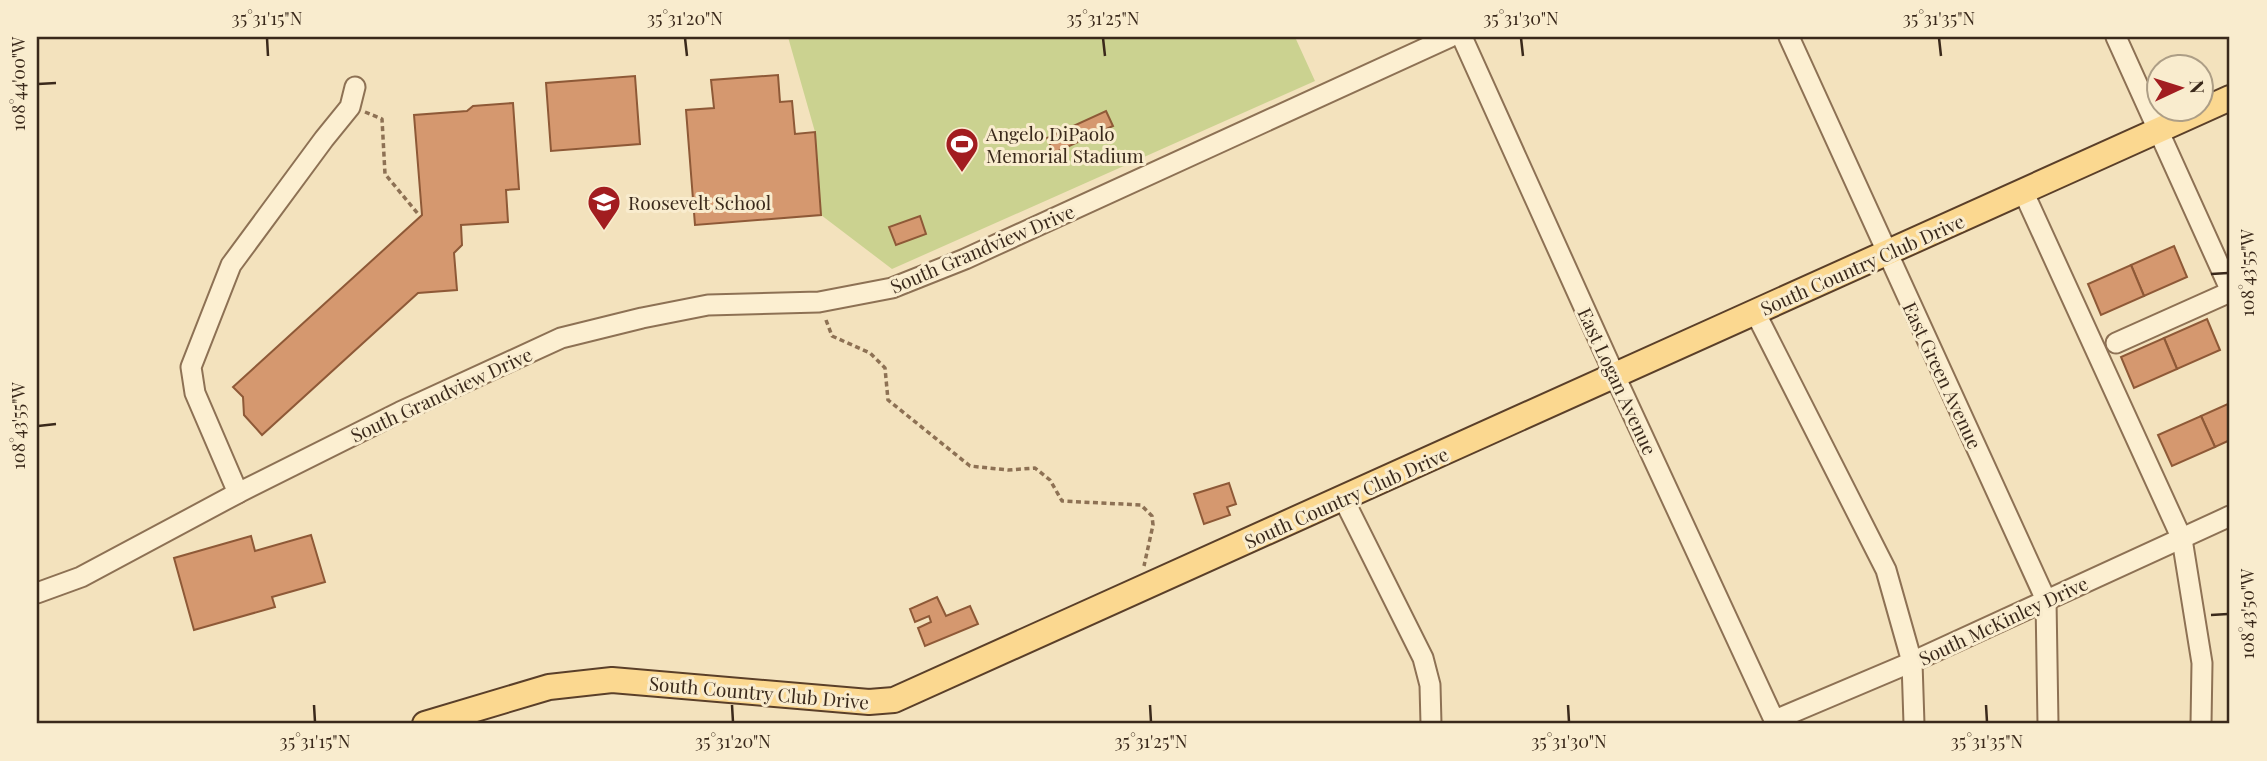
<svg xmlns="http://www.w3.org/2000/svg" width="2267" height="761" viewBox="0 0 2267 761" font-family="'Playfair Display',serif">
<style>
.green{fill:#cbd290}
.building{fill:#d5986f;stroke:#8e5937;stroke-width:2}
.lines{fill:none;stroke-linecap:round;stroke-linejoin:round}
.minor-casing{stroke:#8d7154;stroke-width:23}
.major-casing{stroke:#5a3f29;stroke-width:28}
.path{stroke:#8d7154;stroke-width:3.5;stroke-dasharray:5 3.5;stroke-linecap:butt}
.minor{stroke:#fcefd1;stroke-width:19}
.major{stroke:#fbd890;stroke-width:24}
.ticks{fill:none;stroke:#3a291b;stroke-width:2.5}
.labels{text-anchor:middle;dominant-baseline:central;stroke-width:6;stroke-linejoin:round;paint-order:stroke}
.poi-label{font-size:19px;fill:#3a291b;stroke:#f9ecce;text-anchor:start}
.street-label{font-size:19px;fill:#3a291b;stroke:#f9ecce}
.neatline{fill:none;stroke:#3a291b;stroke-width:2.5}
.ticks-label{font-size:18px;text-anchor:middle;fill:#3a291b}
</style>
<rect width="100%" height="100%" fill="#f3e2bd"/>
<polygon class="green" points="788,37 1295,37 1315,81 892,269 821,215 815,132"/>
<g class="building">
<polygon points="778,75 780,102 792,101 795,134 815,132 821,215 695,225 686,110 714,108 711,80"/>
<polygon points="635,76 640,144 551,151 546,83"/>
<polygon points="513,103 519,189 506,190 508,222 461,225 462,245 454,253 457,290 418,293 262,435 244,415 243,397 233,387 422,215 414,115 467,111 473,106"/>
<polygon points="1106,111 1113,126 1054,153 1047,138"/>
<polygon points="920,216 926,234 896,245 889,227"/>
<polygon points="2174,246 2187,277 2144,296 2131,265"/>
<polygon points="2131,265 2144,296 2101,315 2088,284"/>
<polygon points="2207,319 2220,350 2177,369 2164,338"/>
<polygon points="2164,338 2177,369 2134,388 2121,357"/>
<polygon points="2230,403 2230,440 2215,447 2201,416"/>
<polygon points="2201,416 2215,447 2172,466 2158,435"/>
<polygon points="1229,483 1236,504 1227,507 1230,515 1204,524 1194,494"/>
<polygon points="311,535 325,582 272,597 275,607 194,630 174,558 251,536 255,551"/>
<polygon points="937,597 946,616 970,606 978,624 925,646 918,628 931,622 929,616 915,622 910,609"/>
</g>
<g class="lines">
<defs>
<g id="minor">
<polyline points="1462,37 1615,376 1776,724"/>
<polyline points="1789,37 2046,600 2048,724"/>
<polyline points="2116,37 2230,289"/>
<polyline points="2023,191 2182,539 2202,663 2201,724"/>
<polyline points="1755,312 1886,570 1912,662 1914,724"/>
<polyline points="2116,343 2230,292"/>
<polyline points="238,493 195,393 191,367 231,265 324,139 350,107 355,87"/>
<polyline points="1343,498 1423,658 1430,685 1431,724"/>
<polyline points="37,593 81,577 238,493 400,412 561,338 642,318 708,305 819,302 892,288 965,259 1450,37"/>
<polyline points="1775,720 1912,662 2230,516"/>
</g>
<polyline id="major" points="425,724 549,687 612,680 869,702 894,700 2230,98"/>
</defs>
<use href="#minor" class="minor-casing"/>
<use href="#major" class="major-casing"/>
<g class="path">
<polyline points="365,112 382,119 385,174 419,215"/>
<polyline points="826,320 832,336 870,353 885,368 888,400 970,466 1008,470 1035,468 1050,480 1062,501 1141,505 1152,516 1153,525 1144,566"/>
</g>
<use href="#minor" class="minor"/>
<use href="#major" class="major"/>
</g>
<path class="ticks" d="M267,38L268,56M685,38L687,56M1103,38L1105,56M1521,38L1523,56M1939,38L1941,56M38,84L56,83M2211,274L2228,273M38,426L56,424M2211,615L2228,614M314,705L315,722M732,705L733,722M1150,705L1151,722M1568,705L1569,722M1986,705L1987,722"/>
<defs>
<symbol id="stadium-pin" viewBox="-11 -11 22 30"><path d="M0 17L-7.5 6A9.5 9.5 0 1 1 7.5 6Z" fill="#a21d20" stroke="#f9ecce"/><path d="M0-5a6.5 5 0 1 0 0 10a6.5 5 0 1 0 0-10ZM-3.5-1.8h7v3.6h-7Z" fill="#fff"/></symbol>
<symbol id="school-pin" viewBox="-11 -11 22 30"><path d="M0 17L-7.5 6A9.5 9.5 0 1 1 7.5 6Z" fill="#a21d20" stroke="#f9ecce"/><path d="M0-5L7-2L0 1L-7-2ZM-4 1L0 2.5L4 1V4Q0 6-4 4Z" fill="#fff"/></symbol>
</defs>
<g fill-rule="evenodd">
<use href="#stadium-pin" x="943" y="125" width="38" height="52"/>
<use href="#school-pin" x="585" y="183" width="38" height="52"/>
</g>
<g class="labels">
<g class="poi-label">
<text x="986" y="133">Angelo DiPaolo<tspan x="986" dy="22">Memorial Stadium</tspan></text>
<text x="628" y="202">Roosevelt School</text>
</g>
<g class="street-label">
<text transform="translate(982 248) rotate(-23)">South Grandview Drive</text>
<text transform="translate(1862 264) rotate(-24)">South Country Club Drive</text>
<text transform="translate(1943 375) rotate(65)">East Green Avenue</text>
<text transform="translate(1618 381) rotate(65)">East Logan Avenue</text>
<text transform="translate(441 394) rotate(-25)">South Grandview Drive</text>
<text transform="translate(1346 497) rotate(-24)">South Country Club Drive</text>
<text transform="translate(2003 620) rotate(-25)">South McKinley Drive</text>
<text transform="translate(759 692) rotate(5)">South Country Club Drive</text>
</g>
</g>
<rect width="2267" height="761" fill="none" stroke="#f9ecce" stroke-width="77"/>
<g transform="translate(2180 88) rotate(86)"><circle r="33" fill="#f9ecce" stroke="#ad9e86" stroke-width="2"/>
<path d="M0-5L12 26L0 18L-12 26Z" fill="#a21d20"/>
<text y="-10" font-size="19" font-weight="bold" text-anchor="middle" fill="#3a291b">N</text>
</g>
<rect x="38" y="38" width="2190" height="684" class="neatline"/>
<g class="ticks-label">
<text x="267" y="25">35°31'15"N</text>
<text x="685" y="25">35°31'20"N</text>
<text x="1103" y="25">35°31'25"N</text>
<text x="1521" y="25">35°31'30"N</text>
<text x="1939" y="25">35°31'35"N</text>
<text transform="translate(19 84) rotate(-90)" y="6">108°44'00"W</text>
<text transform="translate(2248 273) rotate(-90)" y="6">108°43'55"W</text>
<text transform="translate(19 426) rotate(-90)" y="6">108°43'55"W</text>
<text transform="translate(2248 614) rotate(-90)" y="6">108°43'50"W</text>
<text x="315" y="748">35°31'15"N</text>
<text x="733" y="748">35°31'20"N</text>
<text x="1151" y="748">35°31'25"N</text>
<text x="1569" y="748">35°31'30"N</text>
<text x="1987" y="748">35°31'35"N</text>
</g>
</svg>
